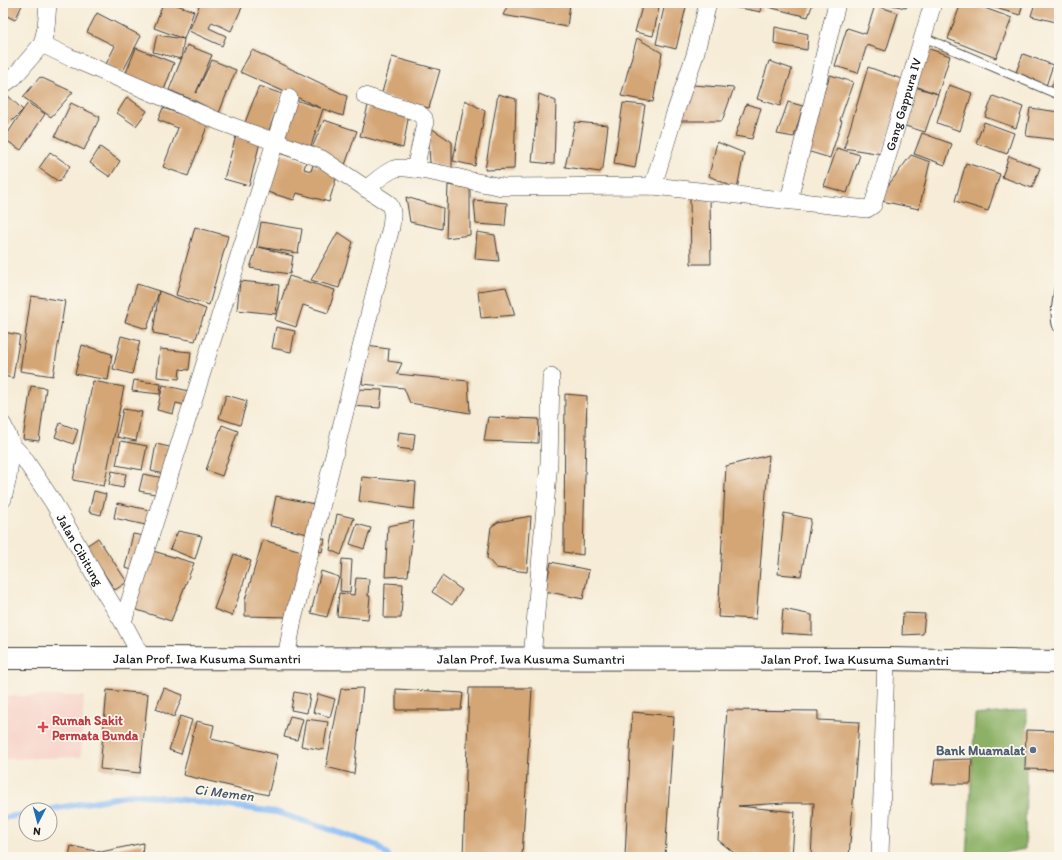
<svg xmlns="http://www.w3.org/2000/svg" width="1062" height="860" viewBox="0 0 1062 860" font-family="Itim,sans-serif">
<style>
.built{fill:#f7d1c7}
.forest{fill:#8cb166;stroke:#546641}
.lines{fill:none;stroke-linecap:round;stroke-linejoin:round}
.stream{stroke:#88bbf5;stroke-width:6}
.building{fill:#d4a575}
.lane-casing{stroke:#3d3b38;stroke-width:10}
.street-casing{stroke:#3d3b38;stroke-width:18}
.secondary-casing{stroke:#3d3b38;stroke-width:24}
.lane{stroke:#fff;stroke-width:8}
.street{stroke:#fff;stroke-width:17}
.secondary{stroke:#fff;stroke-width:22}
.health-dot{fill:#e0444e;stroke:#fbf7ec;stroke-width:1.5}
.service-dot{fill:#5c6f8a;stroke:#fbf7ec;stroke-width:1.5}
.labels{text-anchor:middle;dominant-baseline:central;stroke-width:3.5;stroke-linejoin:round;paint-order:stroke}
.street-label{font-size:13px;fill:#1c1c1c;stroke:#fbf7ec}
.health-label{font-size:13px;font-weight:bold;fill:#be3a42;stroke:#fbf7ec;text-anchor:start}
.service-label{font-size:13px;font-weight:bold;fill:#4e5e75;stroke:#fbf7ec;text-anchor:end}
.water-label{font-size:14px;font-style:italic;fill:#425468;stroke:#fbf7ec}
</style>
<rect width="100%" height="100%" fill="#fbf7ec"/>
<filter id="ink" filterUnits="userSpaceOnUse"><feTurbulence type="fractalNoise" baseFrequency=".025" numOctaves="2"/><feDisplacementMap in="SourceGraphic" scale="8" xChannelSelector="R" yChannelSelector="G"/><feConvolveMatrix kernelMatrix="1 2 1 2 8 2 1 2 1" color-interpolation-filters="sRGB"/></filter>
<filter id="wash" filterUnits="userSpaceOnUse"><feTurbulence type="fractalNoise" baseFrequency=".012" numOctaves="4" result="noise"/><feDisplacementMap in="SourceGraphic" scale="16" xChannelSelector="R" yChannelSelector="G"/><feGaussianBlur stdDeviation="0.9" result="paint"/><feColorMatrix in="noise" values="0 0 0 0 0 0 0 0 0 0 0 0 0 0 0 0 0 1.4 0 .05"/><feComposite in="paint" operator="in"/></filter>
<g filter="url(#wash)">
<rect width="100%" height="100%" fill="#f6ecd7"/>
<polygon class="built" points="3,696 84,696 81,757 4,759 3,764"/>
<polygon class="forest" points="1027,710 1025,849 983,857 967,857 975,715"/>
<g class="lines">
<g class="stream">
<polyline points="47,810 136,794 276,812 376,845 389,857"/>
<polyline points="3,818 26,814"/>
</g>
</g>
<g id="blocks">
<g class="building">
<polygon points="3,3 23,3 15,20 3,14"/>
<polygon points="163,3 171,3 194,11 184,39 154,28"/>
<polygon points="191,3 244,3 231,31 212,22 209,28 226,36 222,46 189,31 199,6"/>
<polygon points="509,3 566,3 570,4 567,27 503,15"/>
<polygon points="643,3 660,3 653,36 635,32"/>
<polygon points="665,3 687,3 676,49 656,44"/>
<polygon points="719,3 762,3 761,12 719,4"/>
<polygon points="769,3 813,3 808,17 768,7"/>
<polygon points="881,3 908,3 906,8"/>
<polygon points="961,3 971,3 1012,18 996,58 948,39"/>
<polygon points="990,3 1023,3 1020,15 988,6"/>
<polygon points="1035,3 1052,3 1056,5 1056,22 1031,16"/>
<polygon points="875,5 898,13 886,51 867,45 858,73 835,66 847,28 866,34"/>
<polygon points="97,13 141,36 122,73 106,64 115,46 87,32"/>
<polygon points="775,27 808,34 807,50 774,44"/>
<polygon points="157,35 184,39 181,59 153,52"/>
<polygon points="637,38 662,53 653,102 621,96"/>
<polygon points="187,45 212,55 196,93 212,60 236,70 219,113 193,100 169,90"/>
<polygon points="136,48 174,63 164,90 125,75"/>
<polygon points="927,48 950,56 938,94 915,86"/>
<polygon points="252,50 347,96 343,116 323,109 310,149 278,138 292,99 321,108 240,72"/>
<polygon points="1023,54 1053,65 1046,86 1015,75"/>
<polygon points="392,57 440,70 429,108 381,96"/>
<polygon points="769,61 792,69 780,106 757,99"/>
<polygon points="868,67 907,81 882,154 844,148"/>
<polygon points="1059,70 1059,94 1050,90"/>
<polygon points="830,75 853,82 840,120 842,121 830,158 807,151 819,113 817,112"/>
<polygon points="40,77 73,92 51,117 23,97"/>
<polygon points="693,85 734,88 722,121 680,121"/>
<polygon points="949,85 972,93 960,131 937,123"/>
<polygon points="259,86 282,94 268,133 244,125"/>
<polygon points="915,87 938,94 925,132 902,125"/>
<polygon points="5,93 23,110 28,103 45,114 21,150 4,139 23,110 8,125 3,123 3,94"/>
<polygon points="498,94 516,99 514,169 485,170"/>
<polygon points="539,94 556,101 554,164 532,162"/>
<polygon points="993,96 1023,107 1016,128 985,117"/>
<polygon points="127,97 147,111 136,126 117,113"/>
<polygon points="465,100 485,111 475,166 453,161"/>
<polygon points="369,102 409,113 403,148 360,136"/>
<polygon points="788,102 803,106 794,137 777,134"/>
<polygon points="71,103 100,117 84,150 55,136"/>
<polygon points="623,103 645,105 635,168 614,164"/>
<polygon points="746,104 761,108 752,139 735,136"/>
<polygon points="163,108 208,124 188,176 163,167 178,128 158,120"/>
<polygon points="1030,108 1059,112 1059,140 1026,136"/>
<polygon points="324,120 357,131 345,165 311,150"/>
<polygon points="575,122 608,125 603,168 600,172 565,167"/>
<polygon points="984,122 1014,133 1007,154 976,143"/>
<polygon points="428,126 452,142 452,168 430,163"/>
<polygon points="922,133 952,144 945,165 914,154"/>
<polygon points="236,136 260,142 249,186 224,179"/>
<polygon points="717,142 744,153 737,189 709,176"/>
<polygon points="100,147 120,161 110,177 90,163"/>
<polygon points="837,148 860,155 847,193 824,186"/>
<polygon points="50,152 70,166 59,182 39,168"/>
<polygon points="279,153 306,162 304,169 311,171 313,165 338,172 329,202 297,193 294,200 267,192"/>
<polygon points="911,155 930,162 919,209 877,200"/>
<polygon points="1009,156 1040,168 1032,188 1002,177"/>
<polygon points="966,163 1000,174 988,211 955,201"/>
<polygon points="448,185 470,188 470,235 446,238"/>
<polygon points="406,197 443,208 442,229 410,222"/>
<polygon points="690,197 710,197 711,264 691,264"/>
<polygon points="474,200 507,203 505,226 476,224"/>
<polygon points="261,222 302,229 298,253 259,247 293,256 290,274 250,268 257,246"/>
<polygon points="195,227 228,236 209,305 176,295"/>
<polygon points="338,232 353,242 339,288 311,280"/>
<polygon points="477,232 495,235 499,261 475,259"/>
<polygon points="289,276 335,290 328,313 303,305 296,327 275,320"/>
<polygon points="240,281 279,285 276,314 237,310"/>
<polygon points="137,284 159,291 206,309 195,341 153,333 159,291 147,329 125,322"/>
<polygon points="506,287 515,315 481,318 478,291"/>
<polygon points="31,296 65,301 53,376 20,371"/>
<polygon points="276,327 295,331 291,352 272,348"/>
<polygon points="3,332 20,335 13,378 3,376"/>
<polygon points="121,336 140,341 132,374 113,369"/>
<polygon points="82,345 112,354 108,380 75,374"/>
<polygon points="366,346 389,349 388,361 402,363 397,374 468,381 470,413 410,403 404,388 362,384"/>
<polygon points="160,349 191,352 189,370 180,369 179,379 157,377"/>
<polygon points="134,380 161,384 160,394 132,391"/>
<polygon points="93,381 124,387 104,486 73,480"/>
<polygon points="163,385 193,392 189,406 176,403 173,414 157,410"/>
<polygon points="31,386 46,388 39,441 23,439"/>
<polygon points="357,389 382,390 380,408 352,406"/>
<polygon points="565,394 587,396 583,555 564,552"/>
<polygon points="226,395 247,401 240,425 219,418"/>
<polygon points="123,409 142,412 136,441 117,437"/>
<polygon points="488,417 539,419 538,443 484,441"/>
<polygon points="60,423 78,430 73,444 55,437"/>
<polygon points="222,425 238,431 222,476 206,470"/>
<polygon points="399,432 415,434 413,450 397,448"/>
<polygon points="121,441 147,446 142,470 116,465"/>
<polygon points="156,444 174,448 168,475 151,471"/>
<polygon points="769,455 756,619 718,617 726,466"/>
<polygon points="112,471 126,474 123,488 109,485"/>
<polygon points="143,474 164,478 160,495 139,491"/>
<polygon points="362,477 416,482 414,509 359,501"/>
<polygon points="94,491 106,494 101,515 89,512"/>
<polygon points="276,496 314,504 308,534 270,526"/>
<polygon points="117,503 153,511 150,526 114,518"/>
<polygon points="784,513 811,519 801,576 778,574"/>
<polygon points="337,514 354,518 341,555 330,550"/>
<polygon points="531,516 527,572 496,568 487,558 491,527 498,522"/>
<polygon points="414,521 408,576 385,577 388,526"/>
<polygon points="357,524 371,528 364,549 350,544"/>
<polygon points="178,531 202,536 195,559 170,549"/>
<polygon points="133,534 144,536 136,571 125,568"/>
<polygon points="316,536 325,539 322,552 312,550"/>
<polygon points="98,538 127,582 115,590 86,546"/>
<polygon points="263,540 305,552 290,617 245,616 245,600"/>
<polygon points="153,551 194,563 171,621 131,608"/>
<polygon points="234,554 251,561 232,616 214,609"/>
<polygon points="342,559 352,560 350,592 340,591"/>
<polygon points="551,562 589,570 583,599 545,591"/>
<polygon points="321,571 339,577 327,617 311,613"/>
<polygon points="442,576 462,590 452,605 432,592"/>
<polygon points="356,578 369,579 368,596 370,596 368,619 337,616 339,593 354,595"/>
<polygon points="385,583 403,584 401,618 384,618"/>
<polygon points="783,609 812,615 812,635 781,633"/>
<polygon points="903,613 925,614 923,634 902,635"/>
<polygon points="164,688 183,695 174,717 156,709"/>
<polygon points="363,688 354,774 326,767 341,689"/>
<polygon points="469,688 532,688 522,857 463,857"/>
<polygon points="396,689 463,693 461,710 396,710"/>
<polygon points="107,690 148,694 140,773 100,769"/>
<polygon points="294,692 310,695 307,713 291,710"/>
<polygon points="318,694 335,699 330,717 313,712"/>
<polygon points="727,710 818,711 818,720 859,722 849,857 811,857 814,803 784,803 738,806 795,812 792,857 739,857 718,840"/>
<polygon points="632,712 674,716 665,857 625,857"/>
<polygon points="180,716 192,720 181,754 169,750"/>
<polygon points="290,716 303,719 297,740 284,737"/>
<polygon points="306,719 328,722 323,750 301,746"/>
<polygon points="196,721 214,725 211,739 278,755 268,795 183,775"/>
<polygon points="1026,730 1059,731 1059,770 1025,769"/>
<polygon points="972,759 971,784 932,784 935,760"/>
<polygon points="143,843 142,857 69,857 71,846 101,852"/>
</g>
</g>
</g>
<g filter="url(#ink)">
<use href="#blocks" fill-opacity="0" stroke="#3d3b38" stroke-width="1"/>
<g class="lines">
<defs>
<g id="lane">
<polyline points="923,37 1059,95"/>
<path d="M1059,286C1058,297 1052,321 1059,330"/>
</g>
<g id="street">
<path d="M42,44L69,57L218,121L322,159L388,203C394,210 392,218 391,227L293,620L286,658"/>
<polyline points="3,85 14,77 42,44 46,28 48,3"/>
<polyline points="365,96 417,112 424,118 425,124 415,169"/>
<polyline points="653,186 674,116 695,55 708,3"/>
<path id="s1" d="M366,189C375,182 384,173 394,169C408,163 482,185 504,187L653,186L867,209L873,205L933,3"/>
<polyline points="789,200 837,3"/>
<path id="s2" d="M3,425L12,445L23,457L53,502L105,593L123,622L142,658"/>
<polyline points="3,499 8,477 12,445"/>
<polyline points="123,622 289,98"/>
<polyline points="532,659 549,462 551,377"/>
<polyline points="880,857 886,659"/>
</g>
<g id="secondary">
<path id="s3" d="M3,658L886,659L1059,662"/>
</g>
</defs>
<use href="#lane" class="lane-casing"/>
<use href="#street" class="street-casing"/>
<use href="#secondary" class="secondary-casing"/>
<use href="#lane" class="lane"/>
<use href="#street" class="street"/>
<use href="#secondary" class="secondary"/>
</g>
</g>
<path class="health-dot" d="M41 721h4v4h4v4h-4v4h-4v-4h-4v-4h4z"/>
<circle class="service-dot" cx="1033" cy="750" r="4"/>
<g class="labels">
<g class="street-label">
<text stroke="none"><textPath href="#s1" startOffset="623">Gang Gappura IV</textPath></text>
<text stroke="none"><textPath href="#s2" startOffset="147">Jalan Cibitung</textPath></text>
<text stroke="none"><textPath href="#s3" startOffset="204">Jalan Prof. Iwa Kusuma Sumantri</textPath></text>
<text stroke="none"><textPath href="#s3" startOffset="528">Jalan Prof. Iwa Kusuma Sumantri</textPath></text>
<text stroke="none"><textPath href="#s3" startOffset="852">Jalan Prof. Iwa Kusuma Sumantri</textPath></text>
</g>
<g class="health-label">
<text x="52" y="720">Rumah Sakit<tspan x="52" dy="15">Permata Bunda</tspan></text>
</g>
<g class="service-label">
<text x="1025" y="750">Bank Muamalat</text>
</g>
<g class="water-label">
<text transform="translate(224 793) rotate(7)">Ci Memen</text>
</g>
</g>
<rect width="1062" height="860" fill="none" stroke="#fbf7ec" stroke-width="16"/>
<g transform="translate(38 822) rotate(186)"><circle r="19" fill="#fbf7ec" stroke="#a29f99"/>
<path d="M0-3L7 15L0 10L-7 15Z" fill="#1f6fb2"/>
<text y="-6" font-size="11" font-weight="bold" text-anchor="middle" fill="#1c1c1c">N</text>
</g>
</svg>
